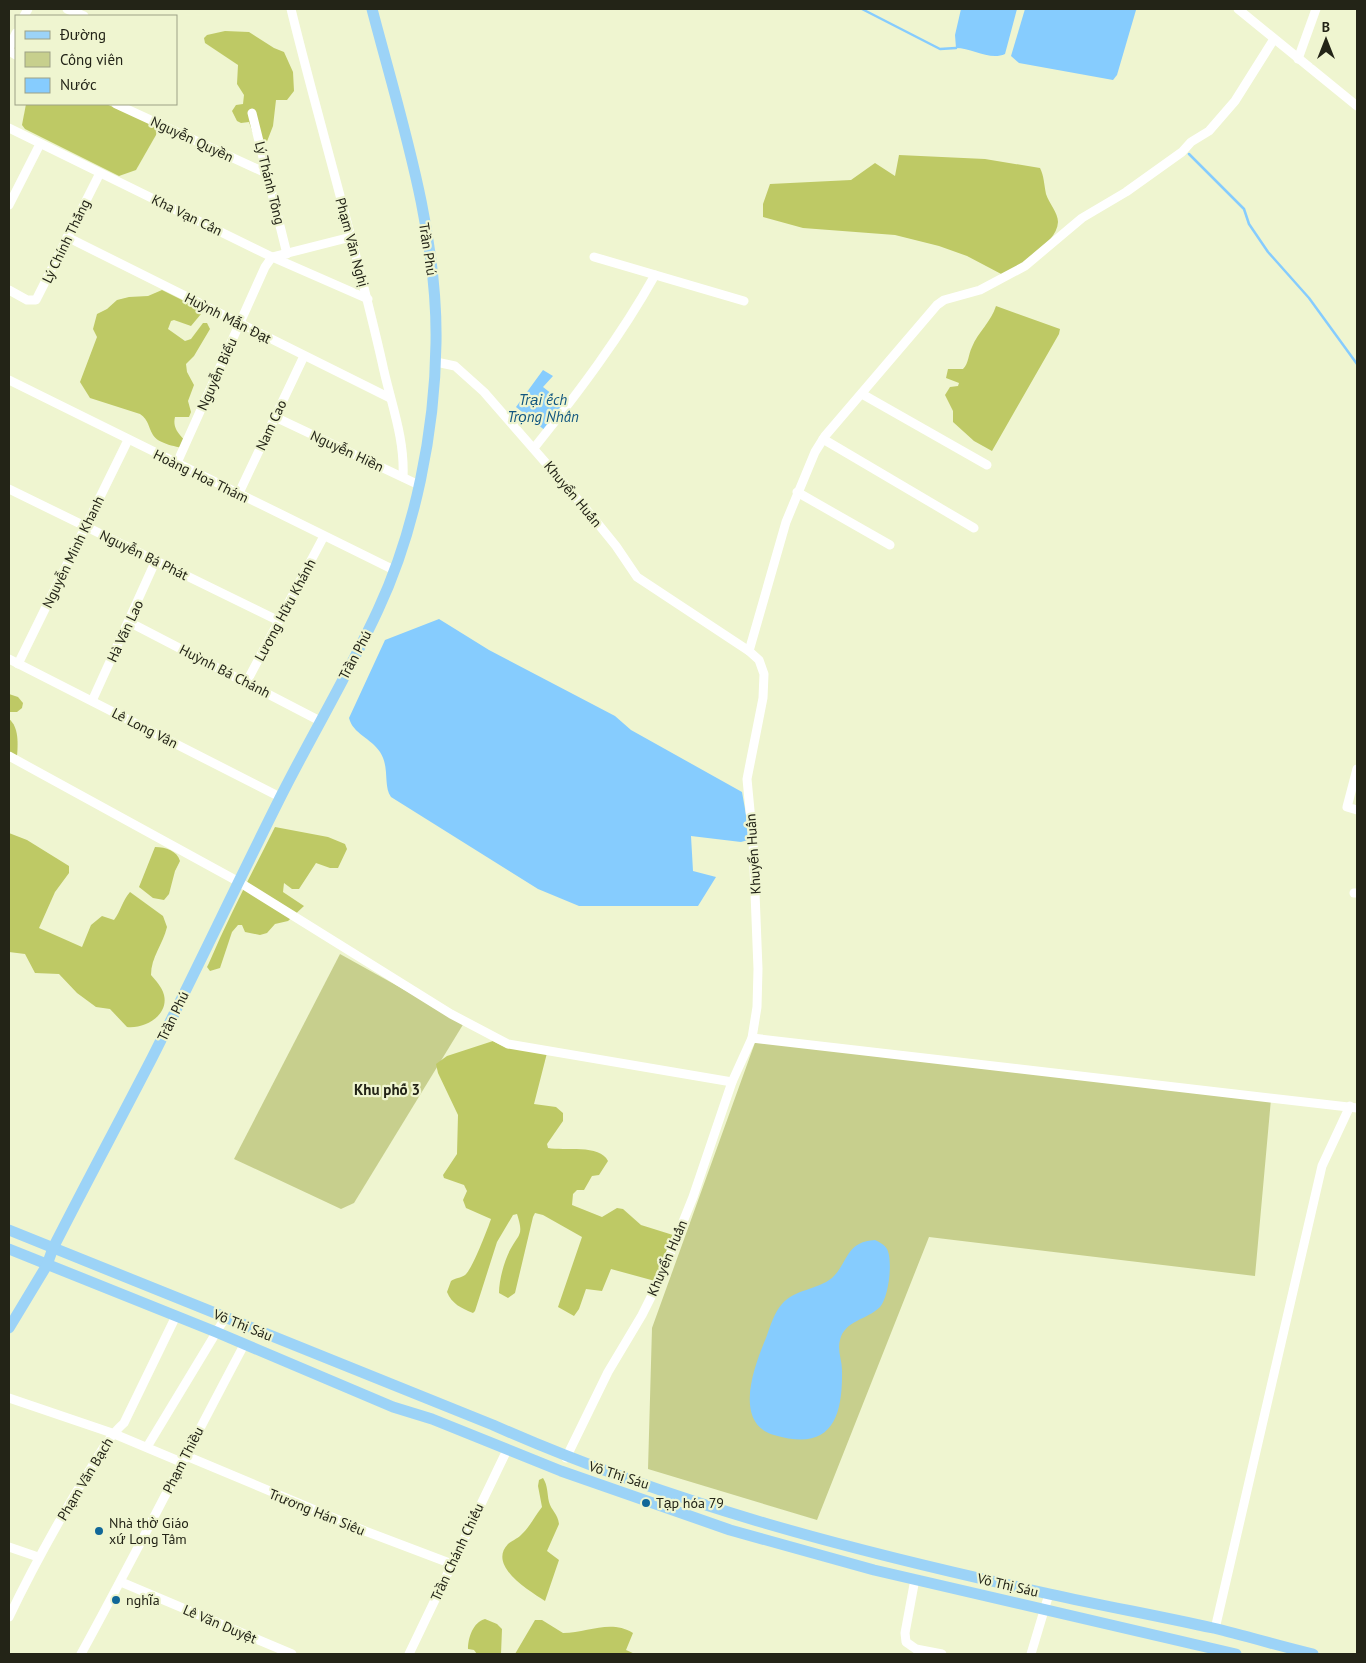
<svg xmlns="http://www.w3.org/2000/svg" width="1366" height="1663" viewBox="0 0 1366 1663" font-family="'PT Sans',sans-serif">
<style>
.green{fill:#c7cf8d}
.forest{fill:#bec965}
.water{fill:#86ccfe}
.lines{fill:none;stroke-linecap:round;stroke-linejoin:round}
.stream{stroke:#86ccfe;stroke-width:2.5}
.minor{stroke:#fff;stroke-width:9}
.major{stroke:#9cd3f7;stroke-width:11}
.poi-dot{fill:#116798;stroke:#eff5d0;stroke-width:2}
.labels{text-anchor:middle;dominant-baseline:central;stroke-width:4.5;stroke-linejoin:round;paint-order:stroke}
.street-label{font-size:14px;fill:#232417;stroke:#eff5d0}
.poi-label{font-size:14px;fill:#232417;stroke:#eff5d0;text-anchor:start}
.water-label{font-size:15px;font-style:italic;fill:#11567f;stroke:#eff5d0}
.neighbourhood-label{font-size:15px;font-weight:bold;fill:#232417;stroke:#eff5d0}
</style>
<rect width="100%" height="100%" fill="#eff5d0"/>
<g class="green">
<polygon points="340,954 464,1023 354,1203 341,1209 234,1159"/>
<polygon points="757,1037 1271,1099 1255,1276 929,1237 817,1520 648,1469 652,1328"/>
</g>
<g class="forest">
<polygon points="225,31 249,32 274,48 284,52 293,72 294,91 287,100 276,100 273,126 266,144 257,145 249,122 241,123 237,121 232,111 236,105 243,104 244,95 237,84 238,65 205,43 204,38 207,35"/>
<polygon points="26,104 106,104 153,124 157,129 156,135 136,170 119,176 25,129 22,125"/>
<path d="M899,155L985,159L1040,168C1044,176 1044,184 1046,194C1049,203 1058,213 1058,222C1057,243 1021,264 1005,276L967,256L939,246L895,235L803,228L763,217V204L770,184L851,180L875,163L895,176Z"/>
<path d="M162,290L200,309L201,314L191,326L174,320L171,321L168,329L185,341L191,339L203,323H207L210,329L194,356L186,364L187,372L194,385L188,401L191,412L189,417H175C172,429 181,436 188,444V449C178,447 158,444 153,435C148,427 149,420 140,414L90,398L80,382L97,337L93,329L97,314L107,309L117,300L129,297L148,296Z"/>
<path d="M996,306L1060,329L1059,334L992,451L974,441L953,422V411L945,395L950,387L958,386L959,383L946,378L948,369H963C969,363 968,355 972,347C978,332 991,322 996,306Z"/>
<polygon points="9,694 18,697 23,703 22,708 17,712 9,712"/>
<path d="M9,719C19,727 18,744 17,756L9,755Z"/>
<path d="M275,827L328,837L345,844L347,849L338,868H330L316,863L299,889H292L284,883L283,892L304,906L288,921L275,924L267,933L260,935L245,932L242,925H238L232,932L220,968L210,971L207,967L209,963C229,916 252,873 275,827Z"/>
<path d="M9,833L27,840L69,866V873L55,892L39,928L82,947L91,925L102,916L114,920C121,911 122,901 130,892L163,916L167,927C163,944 151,957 151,975C156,981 162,987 164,995C169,1016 144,1029 127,1027L110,1009L96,1007L77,993L59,974L35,973L25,954L9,952Z"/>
<path d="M155,847C166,847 177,851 180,861L175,871L169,894L164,900L153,898L139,887Z"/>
<path d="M493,1041L503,1046L547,1053L534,1104L556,1107L563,1113V1121L547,1144L548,1148C564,1151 600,1144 608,1161L599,1175L592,1176L584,1190H577L573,1194L572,1205L602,1217L617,1208L623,1209L641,1225L673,1235L655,1281L611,1269L602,1291L586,1289L579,1309L574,1316L558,1307L582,1237L543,1215L535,1213L533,1217L515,1293L508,1298L499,1293C499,1280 504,1262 510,1250C519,1233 524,1236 517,1214L513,1215L497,1242L475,1311L473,1313C461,1308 452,1304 447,1292L451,1281C455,1278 461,1278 465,1275C472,1270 488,1228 491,1219L466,1208L463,1200L467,1191L464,1185L444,1178L443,1175L457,1154L458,1115L438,1073L436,1064L447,1056Z"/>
<path d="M543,1478C548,1486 547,1493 549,1502C551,1510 558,1514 559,1524L547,1551L559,1560L545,1601C530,1591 487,1566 508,1544C511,1541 517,1539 521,1535C529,1528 535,1516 542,1507L538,1486L539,1480Z"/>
<path d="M485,1619L497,1624L502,1629L501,1654H477L474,1650L468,1649C468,1638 473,1622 485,1619Z"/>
<path d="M535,1620H542L563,1633C588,1633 610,1619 633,1633L626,1650L635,1654H515Z"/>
</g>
<g class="water">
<path d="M961,9H1017L1005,54C990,61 972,48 956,48L955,35Z"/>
<polygon points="1025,9 1136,10 1117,75 1113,80 1019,63 1011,56"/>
<polygon points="543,370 553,376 543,387 567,406 547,432 516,407"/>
<path d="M439,619L489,650L615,716L631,730L742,792L748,826V840L741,842L691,836L693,871L716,877L698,906H579L538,889L391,797C383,786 390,767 380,752C371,738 353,734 349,718L385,640Z"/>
<path d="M875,1240C879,1242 884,1244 887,1249C893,1260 889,1297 880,1307C867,1320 845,1320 840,1340C837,1350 842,1360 842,1370C843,1420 830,1452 774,1435C732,1423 755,1364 766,1338C770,1327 774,1313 782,1304C795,1289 817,1290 832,1278C849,1262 845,1242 875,1240Z"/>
</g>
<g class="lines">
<g class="stream">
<polyline points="862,9 940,49 956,48"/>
<polyline points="1189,154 1244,209 1249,224 1268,252 1309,298 1357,364"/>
</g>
<g class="minor">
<polyline points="67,9 84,16"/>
<path d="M291,9C320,127 355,243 382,362C390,401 405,437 403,477"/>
<polyline points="1238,9 1357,106"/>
<polyline points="24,16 28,9"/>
<polyline points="9,49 16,33"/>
<polyline points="9,51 16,55"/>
<polyline points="1298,59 1316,9"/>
<polyline points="116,104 268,174"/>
<polyline points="252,113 287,254"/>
<polyline points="9,128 272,257 368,299"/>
<polyline points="9,205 40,144"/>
<polyline points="67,237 390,398"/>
<polyline points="594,257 744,301"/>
<polyline points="9,290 27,300 36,300 100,173"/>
<polyline points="436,362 455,366 484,392 586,509 616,546 637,577 749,651 759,660 764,674 763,698 747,779 753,842 758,969 757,1007 752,1038 732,1082 693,1197 660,1279 642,1315 608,1372 566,1458"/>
<polyline points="9,380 394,570"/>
<polyline points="862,394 987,465"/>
<polyline points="275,417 419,485"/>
<polyline points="823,439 974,528"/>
<path d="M534,448C578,393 621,336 655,275"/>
<polyline points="176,465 265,267 272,257 351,237"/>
<polyline points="9,489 279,621"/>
<polyline points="797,492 890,545"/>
<polyline points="238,495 304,356"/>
<polyline points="129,622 320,721"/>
<polyline points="749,651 786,522 815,452 825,436 937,305 944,300 980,290 1025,266 1082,218 1126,192 1182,152 1191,142 1209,131 1235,101 1274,39"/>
<polyline points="9,659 280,797"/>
<polyline points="18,664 128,440"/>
<polyline points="246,683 324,536"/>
<polyline points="92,701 156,560"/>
<polyline points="9,756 239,882 451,1014 508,1044 732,1082"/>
<polyline points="1357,769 1347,807 1357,810"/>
<polyline points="1354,893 1357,893"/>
<polyline points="752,1038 1357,1108"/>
<polyline points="9,1398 112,1433 181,1462"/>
<polyline points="147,1447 225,1318"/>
<polyline points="184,1455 365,1531 452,1564"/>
<polyline points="9,1547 38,1557"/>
<polyline points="915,1579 905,1633 906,1642 916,1649 942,1654"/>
<polyline points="121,1582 292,1654"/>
<path d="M9,1617C32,1569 57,1524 84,1479C97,1459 107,1438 124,1423L176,1316"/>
<polyline points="1215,1629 1322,1166 1350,1106"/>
<path d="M81,1654C137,1552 189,1448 244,1345"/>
<polyline points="409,1654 507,1450"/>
<polyline points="1031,1654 1049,1594"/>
</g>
<g class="major">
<path d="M9,1230L493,1425C670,1504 861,1553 1050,1594C1104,1606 1159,1616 1213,1628C1247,1636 1279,1646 1313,1654"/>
<polyline points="9,1249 216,1332 393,1407 432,1419 561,1471 730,1530 874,1570 1236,1654"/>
<path d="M9,1328L47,1265L53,1248C85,1185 119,1122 152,1058C195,973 236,886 279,800C311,736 348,675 378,610C415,531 435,431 436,343C438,231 400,116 372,9"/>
</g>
</g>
<g class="poi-dot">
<circle cx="646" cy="1503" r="5"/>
<circle cx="99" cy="1531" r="5"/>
<circle cx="116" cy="1600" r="5"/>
</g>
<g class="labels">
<g class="street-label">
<text transform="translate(192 139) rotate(25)">Nguyễn Quyền</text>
<text transform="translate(270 183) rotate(76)">Lý Thánh Tông</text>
<text transform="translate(187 215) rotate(26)">Kha Vạn Cân</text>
<text transform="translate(66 241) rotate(-64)">Lý Chính Thắng</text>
<text transform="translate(352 242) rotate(75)">Phạm Văn Nghị</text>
<text transform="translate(428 249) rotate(81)">Trần Phú</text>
<text transform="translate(228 318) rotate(27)">Huỳnh Mẫn Đạt</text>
<text transform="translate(217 374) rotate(-66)">Nguyễn Biểu</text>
<text transform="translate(271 425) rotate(-65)">Nam Cao</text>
<text transform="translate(347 451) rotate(25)">Nguyễn Hiền</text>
<text transform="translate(201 476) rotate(26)">Hoàng Hoa Thám</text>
<text transform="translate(573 494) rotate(50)">Khuyển Huấn</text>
<text transform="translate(73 552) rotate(-64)">Nguyễn Minh Khanh</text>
<text transform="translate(144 555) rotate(26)">Nguyễn Bá Phát</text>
<text transform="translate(285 610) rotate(-62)">Lương Hữu Khánh</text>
<text transform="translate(125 631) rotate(-65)">Hà Văn Lao</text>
<text transform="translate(355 655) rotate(-62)">Trần Phú</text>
<text transform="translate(225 671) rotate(27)">Huỳnh Bá Chánh</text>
<text transform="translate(145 728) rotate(27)">Lê Long Vân</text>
<text transform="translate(753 854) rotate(-94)">Khuyển Huấn</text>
<text transform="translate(173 1016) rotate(-64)">Trần Phú</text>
<text transform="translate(667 1258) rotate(-67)">Khuyển Huấn</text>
<text transform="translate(243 1325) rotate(22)">Võ Thị Sáu</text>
<text transform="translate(183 1460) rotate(-63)">Phạm Thiều</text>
<text transform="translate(619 1475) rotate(18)">Võ Thị Sáu</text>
<text transform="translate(85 1479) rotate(-59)">Phạm Văn Bạch</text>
<text transform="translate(317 1512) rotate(22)">Trương Hán Siêu</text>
<text transform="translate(457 1552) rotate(-65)">Trần Chánh Chiếu</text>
<text transform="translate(1008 1585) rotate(13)">Võ Thị Sáu</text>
<text transform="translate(220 1624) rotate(23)">Lê Văn Duyệt</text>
</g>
<g class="poi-label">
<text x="656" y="1503">Tạp hóa 79</text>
<text x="109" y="1523">Nhà thờ Giáo<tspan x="109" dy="16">xứ Long Tâm</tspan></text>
<text x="126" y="1600">nghĩa</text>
</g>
<g class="water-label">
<text x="543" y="399">Trại ếch<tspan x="543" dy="17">Trọng Nhân</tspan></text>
</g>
<g class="neighbourhood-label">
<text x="387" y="1089">Khu phố 3</text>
</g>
</g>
<rect width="1366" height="1663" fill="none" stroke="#232417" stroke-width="20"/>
<rect x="15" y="15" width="162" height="90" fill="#eff5d0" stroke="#9da186"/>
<rect x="25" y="31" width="25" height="8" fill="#9cd3f7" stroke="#9da186"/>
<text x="60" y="40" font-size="15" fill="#232417">Đường</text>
<rect x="25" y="52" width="25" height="15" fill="#c7cf8d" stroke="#9da186"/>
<text x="60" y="65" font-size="15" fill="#232417">Công viên</text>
<rect x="25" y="78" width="25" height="15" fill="#86ccfe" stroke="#9da186"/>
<text x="60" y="90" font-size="15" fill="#232417">Nước</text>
<g transform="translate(1326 40)" stroke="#eff5d0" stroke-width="4" paint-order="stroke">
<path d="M0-4L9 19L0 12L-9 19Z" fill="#232417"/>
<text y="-8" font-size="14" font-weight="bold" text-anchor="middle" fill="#232417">B</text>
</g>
</svg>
